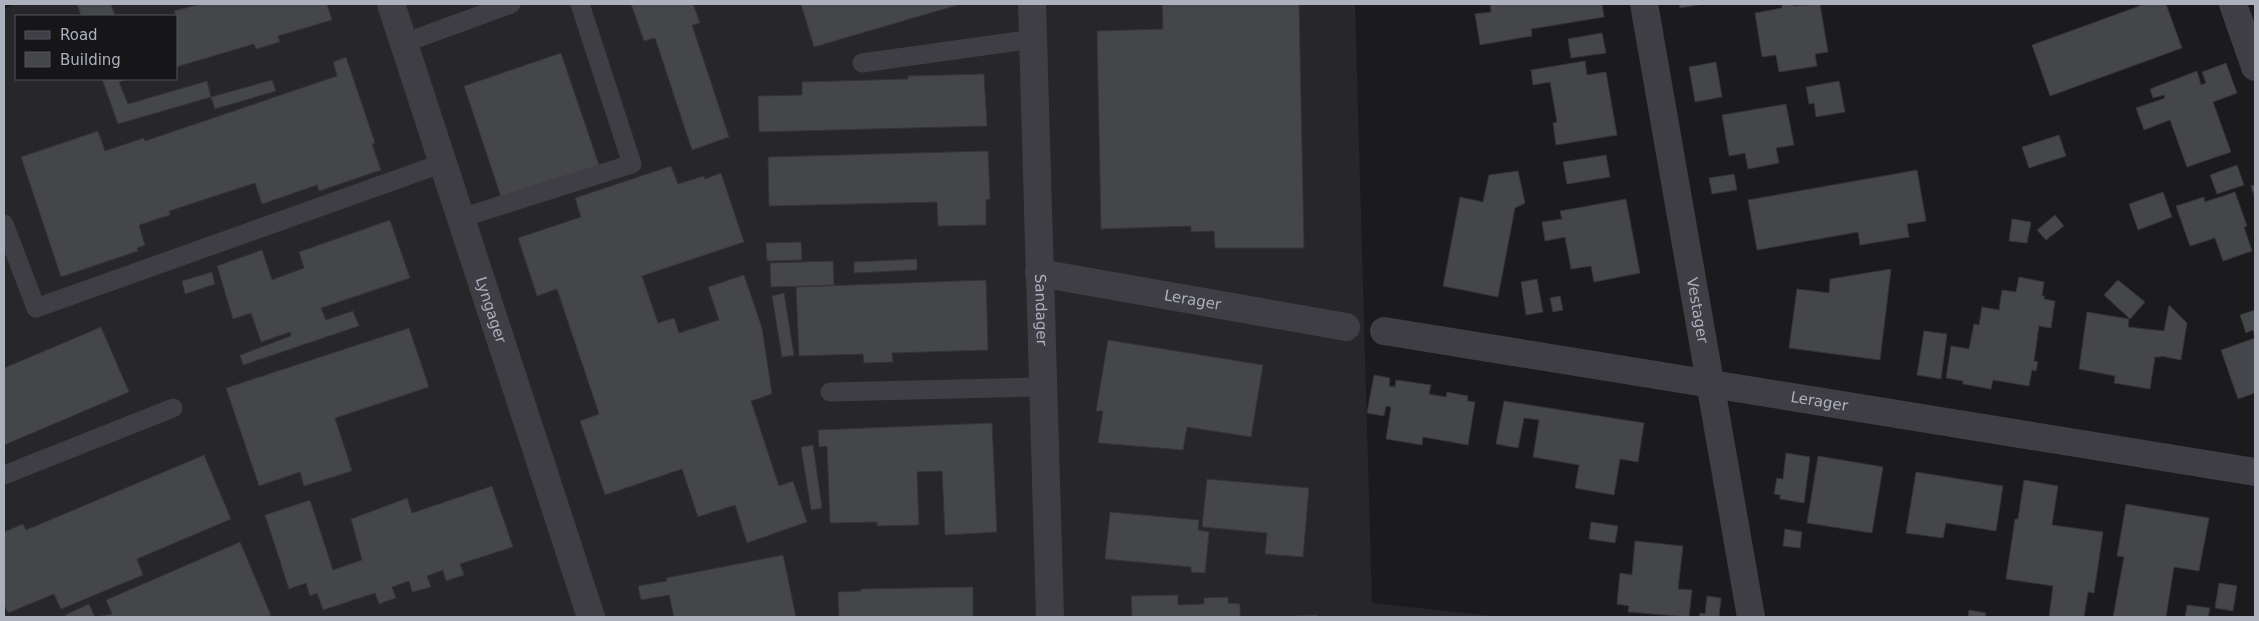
<svg xmlns="http://www.w3.org/2000/svg" width="2259" height="621" viewBox="0 0 2259 621" font-family="'DejaVu Sans',sans-serif">
<style>
.built{fill:#27272a;fill-rule:evenodd}
.building{fill:#45464a;stroke:#353539}
.lines{fill:none;stroke-linecap:round;stroke-linejoin:round}
.lane{stroke:#3e3e44;stroke-width:19}
.street{stroke:#3e3e44;stroke-width:28}
.labels{text-anchor:middle;dominant-baseline:central;stroke-width:4.5;stroke-linejoin:round;paint-order:stroke}
.street-label{font-size:15px;fill:#adb1bd;stroke:#161618}
</style>
<rect width="100%" height="100%" fill="#1b1b1d"/>
<path class="built" d="M16,4H1355L1372,603L1501,617H4V9ZM16,16H176V79H16Z"/>
<g class="building">
<polygon points="77,4 111,4 115,16 81,16"/>
<polygon points="201,4 327,4 332,20 278,36 280,42 256,49 254,44 176,67 176,16 174,11"/>
<polygon points="631,4 693,4 700,23 692,25 729,137 692,150 655,38 644,41"/>
<polygon points="801,4 961,4 814,47"/>
<polygon points="1162,4 1299,4 1304,248 1215,248 1214,231 1191,232 1191,226 1101,229 1097,31 1163,29"/>
<polygon points="1490,4 1602,4 1604,17 1531,29 1532,36 1480,45 1475,14 1491,12"/>
<polygon points="1679,4 1703,4 1680,8"/>
<polygon points="1782,4 1793,4 1794,6 1820,4 1828,52 1815,54 1817,66 1779,72 1776,55 1762,57 1755,13 1782,8"/>
<polygon points="2145,4 2166,4 2182,48 2050,96 2032,45"/>
<polygon points="1602,33 1606,53 1571,58 1568,39"/>
<polygon points="561,53 600,168 502,200 464,86"/>
<polygon points="346,57 375,143 372,144 381,170 319,191 317,185 262,204 255,183 169,211 170,215 139,225 145,245 137,248 138,251 61,277 21,157 98,131 105,151 144,138 145,141 337,76 333,62"/>
<polygon points="1585,61 1587,75 1606,72 1617,135 1556,145 1553,123 1557,122 1550,82 1533,85 1531,70"/>
<polygon points="1716,62 1722,97 1695,102 1689,67"/>
<polygon points="2226,63 2237,93 2213,102 2231,152 2187,167 2170,120 2144,130 2136,108 2165,98 2164,95 2153,98 2150,89 2197,71 2201,85 2206,83 2202,72"/>
<polygon points="984,74 987,126 759,132 758,96 802,95 802,82 908,79 908,76"/>
<polygon points="102,79 128,79 119,82 128,104 207,81 211,97 118,124"/>
<polygon points="272,80 276,91 215,109 211,97"/>
<polygon points="1839,81 1845,112 1816,117 1814,103 1809,104 1806,87"/>
<polygon points="1786,104 1794,145 1776,148 1779,163 1748,169 1745,153 1729,156 1722,115"/>
<polygon points="2059,135 2066,156 2029,168 2022,147"/>
<polygon points="988,151 990,199 986,200 986,225 938,226 937,202 769,206 768,157"/>
<polygon points="1606,155 1610,177 1567,184 1563,162"/>
<polygon points="2237,165 2244,185 2217,194 2210,175"/>
<polygon points="671,166 678,184 704,176 705,179 721,173 744,242 642,276 658,323 674,318 679,333 719,320 708,287 744,275 762,328 772,394 751,401 779,486 793,481 807,522 747,543 735,505 698,517 682,469 605,495 580,421 599,414 557,289 537,296 518,238 581,217 575,198"/>
<polygon points="1917,170 1926,221 1907,224 1909,237 1860,245 1858,232 1757,250 1748,200"/>
<polygon points="1518,171 1525,203 1515,208 1498,297 1443,286 1460,197 1483,202 1489,175"/>
<polygon points="1734,174 1737,190 1712,194 1709,178"/>
<polygon points="2255,185 2255,198 2251,186"/>
<polygon points="2163,192 2172,217 2138,230 2129,204"/>
<polygon points="2235,192 2247,226 2244,227 2252,251 2223,261 2215,238 2190,246 2176,206 2204,197 2205,202"/>
<polygon points="1626,199 1640,273 1594,282 1591,266 1571,269 1565,237 1545,241 1542,222 1562,219 1560,211"/>
<polygon points="2055,215 2064,226 2046,240 2037,230"/>
<polygon points="2012,219 2031,222 2027,243 2009,241"/>
<polygon points="390,220 410,278 321,308 326,320 353,311 359,326 243,365 240,355 291,336 290,332 261,342 251,313 233,319 217,266 262,250 272,280 304,268 299,252"/>
<polygon points="801,242 802,260 767,261 766,243"/>
<polygon points="917,259 917,270 854,273 854,262"/>
<polygon points="833,261 834,285 771,287 770,263"/>
<polygon points="1891,269 1880,360 1789,348 1797,289 1829,293 1830,279"/>
<polygon points="212,272 215,284 185,294 182,281"/>
<polygon points="2019,277 2044,282 2042,296 2045,296 2044,299 2055,301 2051,328 2039,326 2034,361 2038,362 2036,371 2032,370 2029,386 1993,380 1991,389 1963,384 1963,381 1946,378 1951,346 1969,349 1974,324 1979,325 1982,307 1999,310 2002,290 2016,292"/>
<polygon points="1537,279 1543,312 1526,315 1521,282"/>
<polygon points="986,280 988,350 892,353 893,362 864,363 863,354 799,356 796,287"/>
<polygon points="2118,280 2145,302 2130,319 2104,295"/>
<polygon points="784,293 794,355 782,357 772,296"/>
<polygon points="1560,296 1563,310 1553,312 1550,298"/>
<polygon points="2169,305 2187,323 2181,360 2161,356 2161,357 2155,357 2150,389 2114,383 2115,376 2079,369 2087,312 2129,319 2128,327 2164,331"/>
<polygon points="2255,310 2255,338 2253,330 2246,333 2240,315"/>
<polygon points="101,327 129,392 4,445 4,368"/>
<polygon points="409,328 429,387 335,418 352,471 304,486 300,472 259,486 226,388"/>
<polygon points="1924,331 1947,334 1941,379 1917,375"/>
<polygon points="2255,338 2255,393 2238,399 2221,350"/>
<polygon points="1108,340 1263,365 1251,437 1187,427 1183,450 1098,443 1103,411 1096,411"/>
<polygon points="1374,375 1390,378 1389,386 1395,387 1396,380 1431,385 1429,394 1446,397 1447,392 1468,396 1467,401 1475,402 1468,445 1423,437 1422,445 1386,439 1391,407 1386,406 1384,416 1367,413"/>
<polygon points="1504,401 1644,423 1638,462 1620,459 1614,495 1575,488 1579,465 1533,457 1539,420 1524,418 1518,448 1496,444"/>
<polygon points="992,423 997,532 945,535 942,471 917,472 919,525 877,526 877,522 830,523 827,446 819,447 818,430"/>
<polygon points="813,445 822,508 811,510 801,447"/>
<polygon points="1786,453 1810,457 1804,503 1780,499 1780,495 1774,494 1777,478 1783,479"/>
<polygon points="204,455 231,519 137,559 143,575 61,609 54,594 8,613 4,604 4,532 23,524 26,530"/>
<polygon points="1818,456 1883,467 1872,533 1807,523"/>
<polygon points="1916,472 2003,486 1996,531 1946,523 1943,538 1906,533"/>
<polygon points="1207,479 1309,488 1303,557 1265,554 1267,533 1202,527"/>
<polygon points="2024,480 2058,486 2052,525 2103,532 2094,593 2088,592 2084,617 2049,617 2053,586 2006,579 2015,519 2018,519"/>
<polygon points="492,486 513,547 460,564 464,575 446,581 443,570 427,576 431,587 412,592 409,581 392,587 396,598 379,604 375,593 323,610 317,593 310,596 306,583 289,589 265,515 310,500 333,570 362,560 351,519 407,498 412,513"/>
<polygon points="2126,504 2209,518 2199,571 2174,567 2166,617 2113,617 2124,557 2117,556"/>
<polygon points="1110,512 1199,520 1198,530 1209,532 1205,573 1191,572 1191,567 1105,559"/>
<polygon points="1591,522 1618,526 1615,543 1589,539"/>
<polygon points="1785,529 1802,532 1800,548 1783,546"/>
<polygon points="1635,541 1683,546 1678,589 1692,590 1689,617 1628,612 1629,606 1617,604 1620,573 1632,575"/>
<polygon points="240,542 271,615 266,617 96,617 112,614 106,600"/>
<polygon points="783,555 796,617 674,617 669,595 641,600 638,586 667,581 666,578"/>
<polygon points="2219,583 2237,586 2233,611 2215,608"/>
<polygon points="973,587 973,617 839,617 838,592 861,591 861,589"/>
<polygon points="1178,595 1178,605 1204,604 1204,598 1228,597 1228,603 1240,604 1240,617 1132,617 1131,596"/>
<polygon points="1707,596 1721,598 1719,617 1699,617 1700,613 1705,614"/>
<polygon points="89,604 95,617 66,617 65,615"/>
<polygon points="2187,605 2210,608 2208,617 2185,617"/>
<polygon points="1969,610 1986,613 1985,617 1968,617"/>
<polygon points="1317,615 1317,617 1279,617"/>
</g>
<g class="lines">
<g class="lane">
<polyline points="404,43 511,4"/>
<polyline points="862,63 1033,39"/>
<polyline points="461,218 632,164 580,4"/>
<polyline points="4,224 36,308 443,163"/>
<polyline points="830,392 1042,387"/>
<polyline points="4,475 173,408"/>
</g>
<g class="street">
<path id="s1" d="M391,4L591,617"/>
<path id="s2" d="M1032,4L1050,617"/>
<path id="s3" d="M1644,4L1751,617"/>
<polyline points="2233,4 2255,67"/>
<path id="s4" d="M1039,273L1346,327"/>
<path id="s5" d="M1384,331L2255,472"/>
</g>
</g>
<g class="labels">
<g class="street-label">
<text stroke="none"><textPath href="#s4" startOffset="156">Lerager</textPath></text>
<text stroke="none"><textPath href="#s1" startOffset="322">Lyngager</textPath></text>
<text stroke="none"><textPath href="#s2" startOffset="306">Sandager</textPath></text>
<text stroke="none"><textPath href="#s3" startOffset="311">Vestager</textPath></text>
<text stroke="none"><textPath href="#s5" startOffset="441">Lerager</textPath></text>
</g>
</g>
<rect width="2259" height="621" fill="none" stroke="#adb1bd" stroke-width="10"/>
<rect x="15" y="15" width="162" height="65" fill="#161618" stroke="#52545a"/>
<rect x="25" y="31" width="25" height="8" fill="#3e3e44" stroke="#52545a"/>
<text x="60" y="40" font-size="15" fill="#adb1bd">Road</text>
<rect x="25" y="52" width="25" height="15" fill="#45464a" stroke="#52545a"/>
<text x="60" y="65" font-size="15" fill="#adb1bd">Building</text>
</svg>
